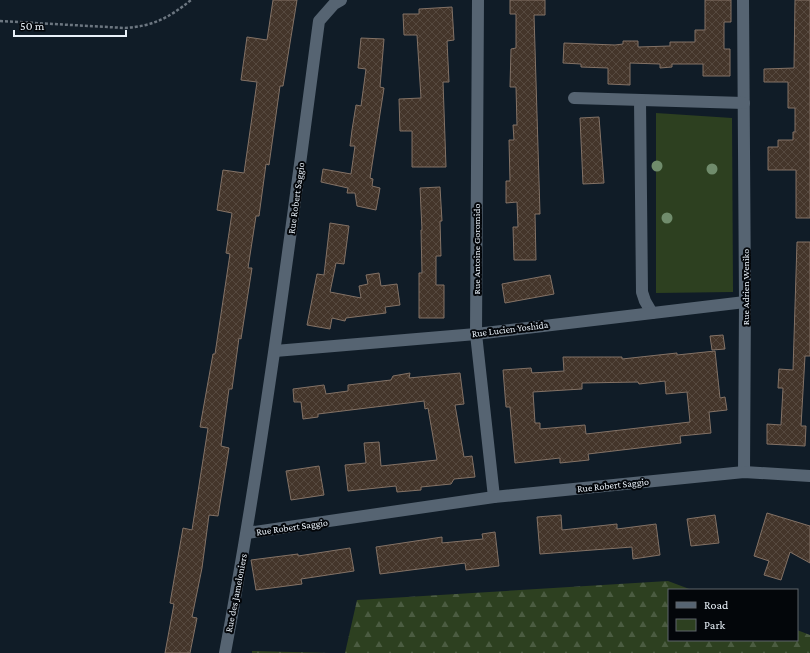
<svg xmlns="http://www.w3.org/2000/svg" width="810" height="653" viewBox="0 0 810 653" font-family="'Crimson Pro',serif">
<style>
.green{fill:#2d4020}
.forest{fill:url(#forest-firs)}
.building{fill:url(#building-cross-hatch);stroke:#837266;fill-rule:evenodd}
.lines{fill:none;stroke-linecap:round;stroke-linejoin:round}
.path{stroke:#6c7680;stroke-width:2.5;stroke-dasharray:3 2;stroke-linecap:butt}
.minor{stroke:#566472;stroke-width:12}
.tree{fill:#708c6c}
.labels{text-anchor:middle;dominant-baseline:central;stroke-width:4;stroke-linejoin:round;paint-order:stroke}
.street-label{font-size:10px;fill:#e9f1f9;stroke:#03060a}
</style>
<defs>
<pattern id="forest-firs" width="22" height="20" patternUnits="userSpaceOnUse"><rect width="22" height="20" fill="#2d4020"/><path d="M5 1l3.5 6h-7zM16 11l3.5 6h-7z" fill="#4b5c41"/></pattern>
<pattern id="building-cross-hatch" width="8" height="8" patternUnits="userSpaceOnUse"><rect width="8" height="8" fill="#44352a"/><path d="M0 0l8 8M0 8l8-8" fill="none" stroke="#56493f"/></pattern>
</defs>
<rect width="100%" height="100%" fill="#101c27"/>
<polygon class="green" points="656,113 732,118 733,292 656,293"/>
<g class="forest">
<polygon points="668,581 692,590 669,590 669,640 797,640 797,630 810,635 810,653 345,653 357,600"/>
<polygon points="252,651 331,653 252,653"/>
</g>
<g class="building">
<polygon points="273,0 297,0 283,86 280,86 269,165 266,164 259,216 256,216 248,268 252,268 247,300 241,339 239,338 232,389 229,389 221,446 229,448 218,516 209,515 202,568 192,617 197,618 190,653 165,653 174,604 170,603 183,528 192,530 208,428 200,427 213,354 215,354 230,254 226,253 232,213 217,210 223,170 244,173 257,82 241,80 247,37 267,40"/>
<polygon points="510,0 545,0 545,15 534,15 540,214 535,214 536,260 514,260 513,227 518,227 517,202 506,203 506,181 510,181 509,140 514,140 513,125 517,125 516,87 510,87 511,49 516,48 516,14 510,14"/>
<polygon points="705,0 731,0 731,22 724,22 724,49 730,49 730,76 703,76 703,64 672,64 672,67 660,68 660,64 630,63 630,85 608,84 608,68 581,67 581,64 563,63 564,43 615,45 623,44 623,41 638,41 638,47 670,46 670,42 695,42 695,30 705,30"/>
<polygon points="795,0 810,0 810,218 796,218 796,170 768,170 768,147 778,147 778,140 793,140 793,132 795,132 795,108 788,108 788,82 764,82 764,69 794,68"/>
<polygon points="452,7 454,40 447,41 449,82 443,82 446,167 412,167 412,131 400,131 399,99 421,98 417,35 404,35 403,14 419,14 419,9"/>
<polygon points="361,38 384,39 380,87 384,88 370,178 373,179 372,186 380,188 376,210 357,206 355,193 347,193 348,188 321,182 323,169 351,174 355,146 350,146 352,130 356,105 361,106 366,69 358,68"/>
<polygon points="599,117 604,183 583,184 580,118"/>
<polygon points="440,187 442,221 440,221 441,256 436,256 436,285 444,285 444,318 419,318 419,273 422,273 421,230 422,230 420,188"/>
<polygon points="330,223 349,226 344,264 336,263 330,292 361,298 359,286 368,284 366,275 379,273 381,286 397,284 400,305 385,307 386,313 346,318 345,321 332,318 330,329 307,325 317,274 324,275"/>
<polygon points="797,242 810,242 810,356 805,356 801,426 806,426 805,446 767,444 767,424 781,425 783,388 778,388 779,369 793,370"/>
<polygon points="550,275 554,294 505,303 502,284"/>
<polygon points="723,335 725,349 712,350 710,336"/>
<path d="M715,351L720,398L725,397L727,410L709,412L711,433L680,436L681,443L588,454L589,460L560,463V458L515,463L510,407H506L503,370L531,368L532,373L564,371L563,357H622V359L677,353V355ZM665,381L666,394L687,392L690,422L586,434L585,425L540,429V423H535L533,392L582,389V383L638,382L639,384Z"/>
<polygon points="410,373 409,378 460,373 464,404 455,405 464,457 472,456 475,477 454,479 451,484 421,487 421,490 397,492 396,486 348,491 345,465 366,463 364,443 379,442 381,466 437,460 428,408 425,409 424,401 318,414 318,417 303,419 301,402 294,402 293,389 324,385 326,394 348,391 348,385 391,380 393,376"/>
<polygon points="319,466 324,495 291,500 286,471"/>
<polygon points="767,513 810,526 810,563 790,552 781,580 764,575 769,561 754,556"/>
<polygon points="561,515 562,530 617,524 617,529 656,524 660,555 633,559 632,547 540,554 537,517"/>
<polygon points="715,515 719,543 691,546 687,519"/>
<polygon points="495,532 499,566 466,570 465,563 380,574 376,547 442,537 442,543 483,539 482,534"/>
<polygon points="350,548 354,571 301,579 302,584 256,590 251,560 298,554 298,556"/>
</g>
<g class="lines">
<path class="path" d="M0,21L125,28C153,26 169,18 191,0"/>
<g class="minor">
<polyline points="478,0 476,334 494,497"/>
<polyline points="743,0 745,302 744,472"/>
<polyline points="574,98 744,103"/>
<polyline points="640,100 642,292 645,301 652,313"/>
<polyline points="275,351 476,334 745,302"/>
<polyline points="247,533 494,497 744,472 810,476"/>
<path d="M225,653C264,444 291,232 319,21L334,4L341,0"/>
</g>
</g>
<g class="tree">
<circle cx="657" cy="166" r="5.5"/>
<circle cx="712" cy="169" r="5.5"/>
<circle cx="667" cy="218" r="5.5"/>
</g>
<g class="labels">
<g class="street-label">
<text transform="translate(296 198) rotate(-82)">Rue Robert Saggio</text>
<text transform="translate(476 249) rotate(-90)">Rue Antoine Goromido</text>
<text transform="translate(745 287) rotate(-90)">Rue Adrien Weniko</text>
<text transform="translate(510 329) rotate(-7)">Rue Lucien Yoshida</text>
<text transform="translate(613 485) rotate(-6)">Rue Robert Saggio</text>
<text transform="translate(292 527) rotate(-8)">Rue Robert Saggio</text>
<text transform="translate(236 593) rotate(-79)">Rue des Jameloniers</text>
</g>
</g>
<rect x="668" y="589" width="130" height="52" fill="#03060a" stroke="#5f646a"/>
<rect x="676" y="602" width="20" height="6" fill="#566472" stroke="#5f646a"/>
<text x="704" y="609" font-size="12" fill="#e9f1f9">Road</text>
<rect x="676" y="619" width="20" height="12" fill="#2d4020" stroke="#5f646a"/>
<text x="704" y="629" font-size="12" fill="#e9f1f9">Park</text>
<path d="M14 30v6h112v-6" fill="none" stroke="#e9f1f9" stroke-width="2"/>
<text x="20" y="30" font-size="12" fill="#e9f1f9" stroke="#03060a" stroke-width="3" paint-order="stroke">50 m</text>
</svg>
